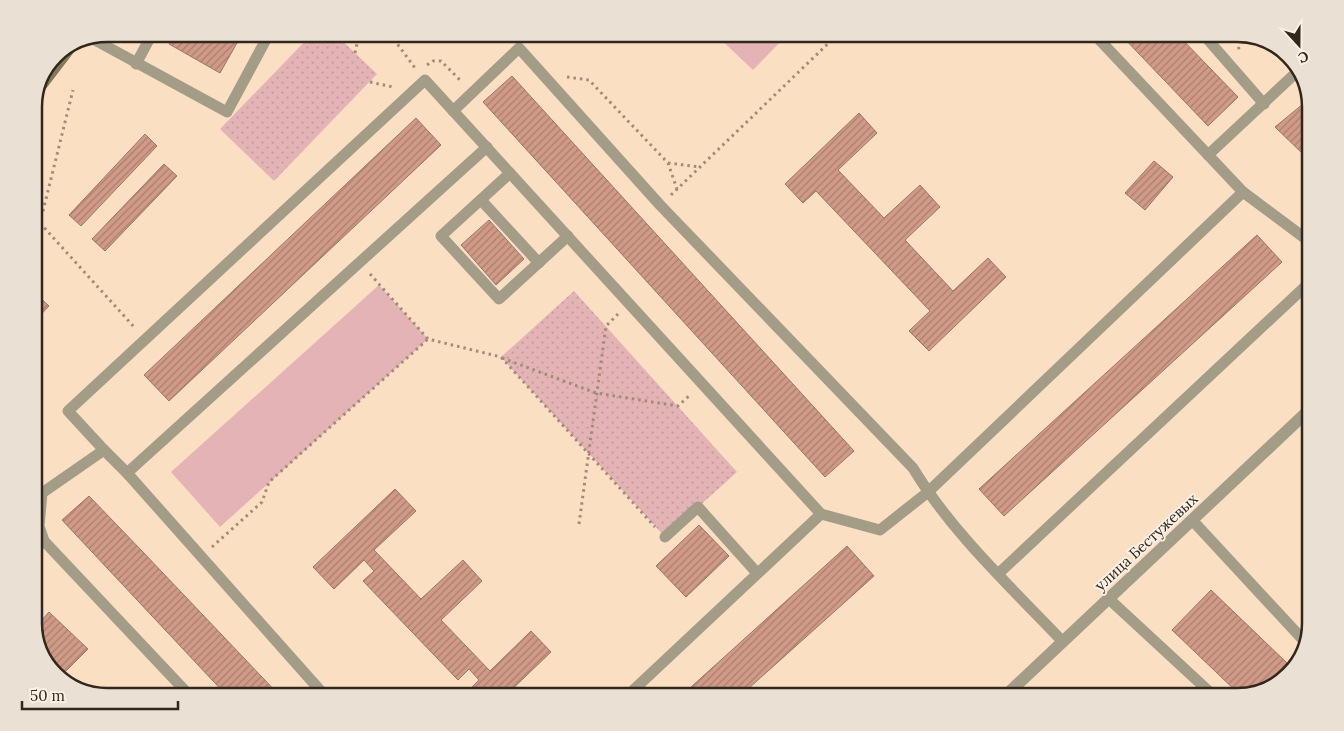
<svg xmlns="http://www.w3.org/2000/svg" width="1344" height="731" viewBox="0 0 1344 731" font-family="Lora,serif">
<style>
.green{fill:url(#green-dots)}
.pitch{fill:#e4b3b6}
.building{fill:url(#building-hatch);stroke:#9a766a}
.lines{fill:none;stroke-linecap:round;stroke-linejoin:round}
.path{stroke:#a08c77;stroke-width:3;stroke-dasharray:2.5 4;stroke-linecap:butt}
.service{stroke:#a39c87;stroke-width:11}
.minor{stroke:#a39c87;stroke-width:12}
.secondary{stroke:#837a59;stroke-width:12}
.labels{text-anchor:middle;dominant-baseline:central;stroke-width:4;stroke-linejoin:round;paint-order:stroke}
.street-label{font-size:15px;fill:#31271c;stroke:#fbf0e4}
.rim{fill:none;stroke:#31271c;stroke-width:2.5}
</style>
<defs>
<pattern id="green-dots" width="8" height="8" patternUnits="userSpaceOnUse" patternTransform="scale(1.25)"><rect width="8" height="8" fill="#e4b3b6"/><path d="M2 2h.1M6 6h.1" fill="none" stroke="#c49a9c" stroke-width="1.8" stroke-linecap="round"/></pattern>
<pattern id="building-hatch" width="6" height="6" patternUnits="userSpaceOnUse" patternTransform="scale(1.25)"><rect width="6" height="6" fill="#d09a87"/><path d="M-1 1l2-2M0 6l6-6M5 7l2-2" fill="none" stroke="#a97e6e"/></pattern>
</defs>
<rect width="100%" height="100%" fill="#fbdfc3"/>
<g class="green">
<polygon points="312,34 335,34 377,74 274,181 220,129"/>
<polygon points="574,291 737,472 665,537 501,357"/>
</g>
<g class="pitch">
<polygon points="715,34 788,34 753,70"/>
<polygon points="379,285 428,339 220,527 171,472"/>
</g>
<g class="building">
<polygon points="174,34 242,34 220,73 169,44"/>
<polygon points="1120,34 1177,34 1238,97 1208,126"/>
<polygon points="512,76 854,451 825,477 483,102"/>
<polygon points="1309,99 1310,151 1305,156 1275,127"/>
<polygon points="859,113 877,133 838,170 884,218 920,185 940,207 905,240 953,291 988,258 1006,277 929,351 909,331 930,311 816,191 803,203 785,184"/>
<polygon points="416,118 441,145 169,401 144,375"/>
<polygon points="145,134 157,146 81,226 69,215"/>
<polygon points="1154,161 1173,177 1145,210 1125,193"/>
<polygon points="164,164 177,176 105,251 92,239"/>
<polygon points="489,220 524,259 496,285 461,245"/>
<polygon points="1257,235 1282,262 1004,516 979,489"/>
<polygon points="34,292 49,306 34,322"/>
<polygon points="395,489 416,511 374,550 421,599 463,560 482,581 441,620 490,671 531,631 551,652 504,697 462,697 479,680 469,669 458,680 363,581 374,571 364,560 334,589 313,567"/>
<polygon points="89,496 142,551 281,697 228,697 62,520"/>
<polygon points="699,525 729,556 686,597 656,566"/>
<polygon points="847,546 874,576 739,697 680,697"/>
<polygon points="1211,590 1287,663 1264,687 1267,689 1241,696 1172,630"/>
<polygon points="49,612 88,649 60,677 46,664 34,629"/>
</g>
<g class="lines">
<g class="path">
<polyline points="390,34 415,68"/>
<polyline points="496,34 507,39"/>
<polyline points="1237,34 1239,50"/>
<polyline points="355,53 359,34"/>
<polyline points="427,65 433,61 441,61 461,81"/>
<polyline points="567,77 589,80 668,163 677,189"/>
<polyline points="370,82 393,87"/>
<polyline points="668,163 700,167"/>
<polyline points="34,190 40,223 73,90"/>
<polyline points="671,195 838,34"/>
<polyline points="40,223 135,328"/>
<polyline points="1303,267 1310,260"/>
<polyline points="370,274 428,339 501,357 655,527"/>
<polyline points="502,358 596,393 678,406 691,394"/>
<polyline points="579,524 606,326 618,314"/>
<polyline points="212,547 262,502 269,482 428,339"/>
</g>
<g class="service">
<polyline points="1094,34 1243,192 1310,242"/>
<polyline points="1203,34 1264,104"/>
<polyline points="93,39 227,112 269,34"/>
<polyline points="136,64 152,34"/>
<path d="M453,111L519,48L660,205L913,468C952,533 1011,587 1063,642"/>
<polyline points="1208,155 1299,70"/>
<polyline points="510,173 441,236 499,299 568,236"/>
<polyline points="481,200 539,263"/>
<polyline points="104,450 68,411 425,80 821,514 880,530 928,492 1243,192"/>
<polyline points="127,473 326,697"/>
<polyline points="34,486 42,493 39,526 44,541 191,697"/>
<polyline points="42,493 104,450 127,473 487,147"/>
<polyline points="1193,521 1306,643"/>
<polyline points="665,537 698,507 757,573"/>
<polyline points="34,549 44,541"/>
<polyline points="998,574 1310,282"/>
<polyline points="1109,599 1215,697"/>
<polyline points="626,697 821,514"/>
</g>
<polyline class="minor" points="1004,697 1310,409"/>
<polyline class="secondary" points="42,84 68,50"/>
</g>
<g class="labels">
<g class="street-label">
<text transform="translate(1146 542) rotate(-43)">улица Бестужевых</text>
</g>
</g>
<path d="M0 0H1344V731H0ZM107 42H1237A65 65 0 0 1 1302 107V623A65 65 0 0 1 1237 688H107A65 65 0 0 1 42 623V107A65 65 0 0 1 107 42Z" fill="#ebe0d4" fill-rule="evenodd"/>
<path class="rim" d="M107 42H1237A65 65 0 0 1 1302 107V623A65 65 0 0 1 1237 688H107A65 65 0 0 1 42 623V107A65 65 0 0 1 107 42Z"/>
<g transform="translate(1299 45) rotate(159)" stroke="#fbf0e4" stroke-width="4" paint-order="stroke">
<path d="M0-4L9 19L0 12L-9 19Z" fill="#31271c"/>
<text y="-8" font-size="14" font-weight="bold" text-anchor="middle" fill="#31271c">С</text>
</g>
<path d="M22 701v8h156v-8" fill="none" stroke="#31271c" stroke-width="2.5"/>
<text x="30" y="701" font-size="15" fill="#31271c" stroke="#fbf0e4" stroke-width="4" paint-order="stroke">50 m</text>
</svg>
